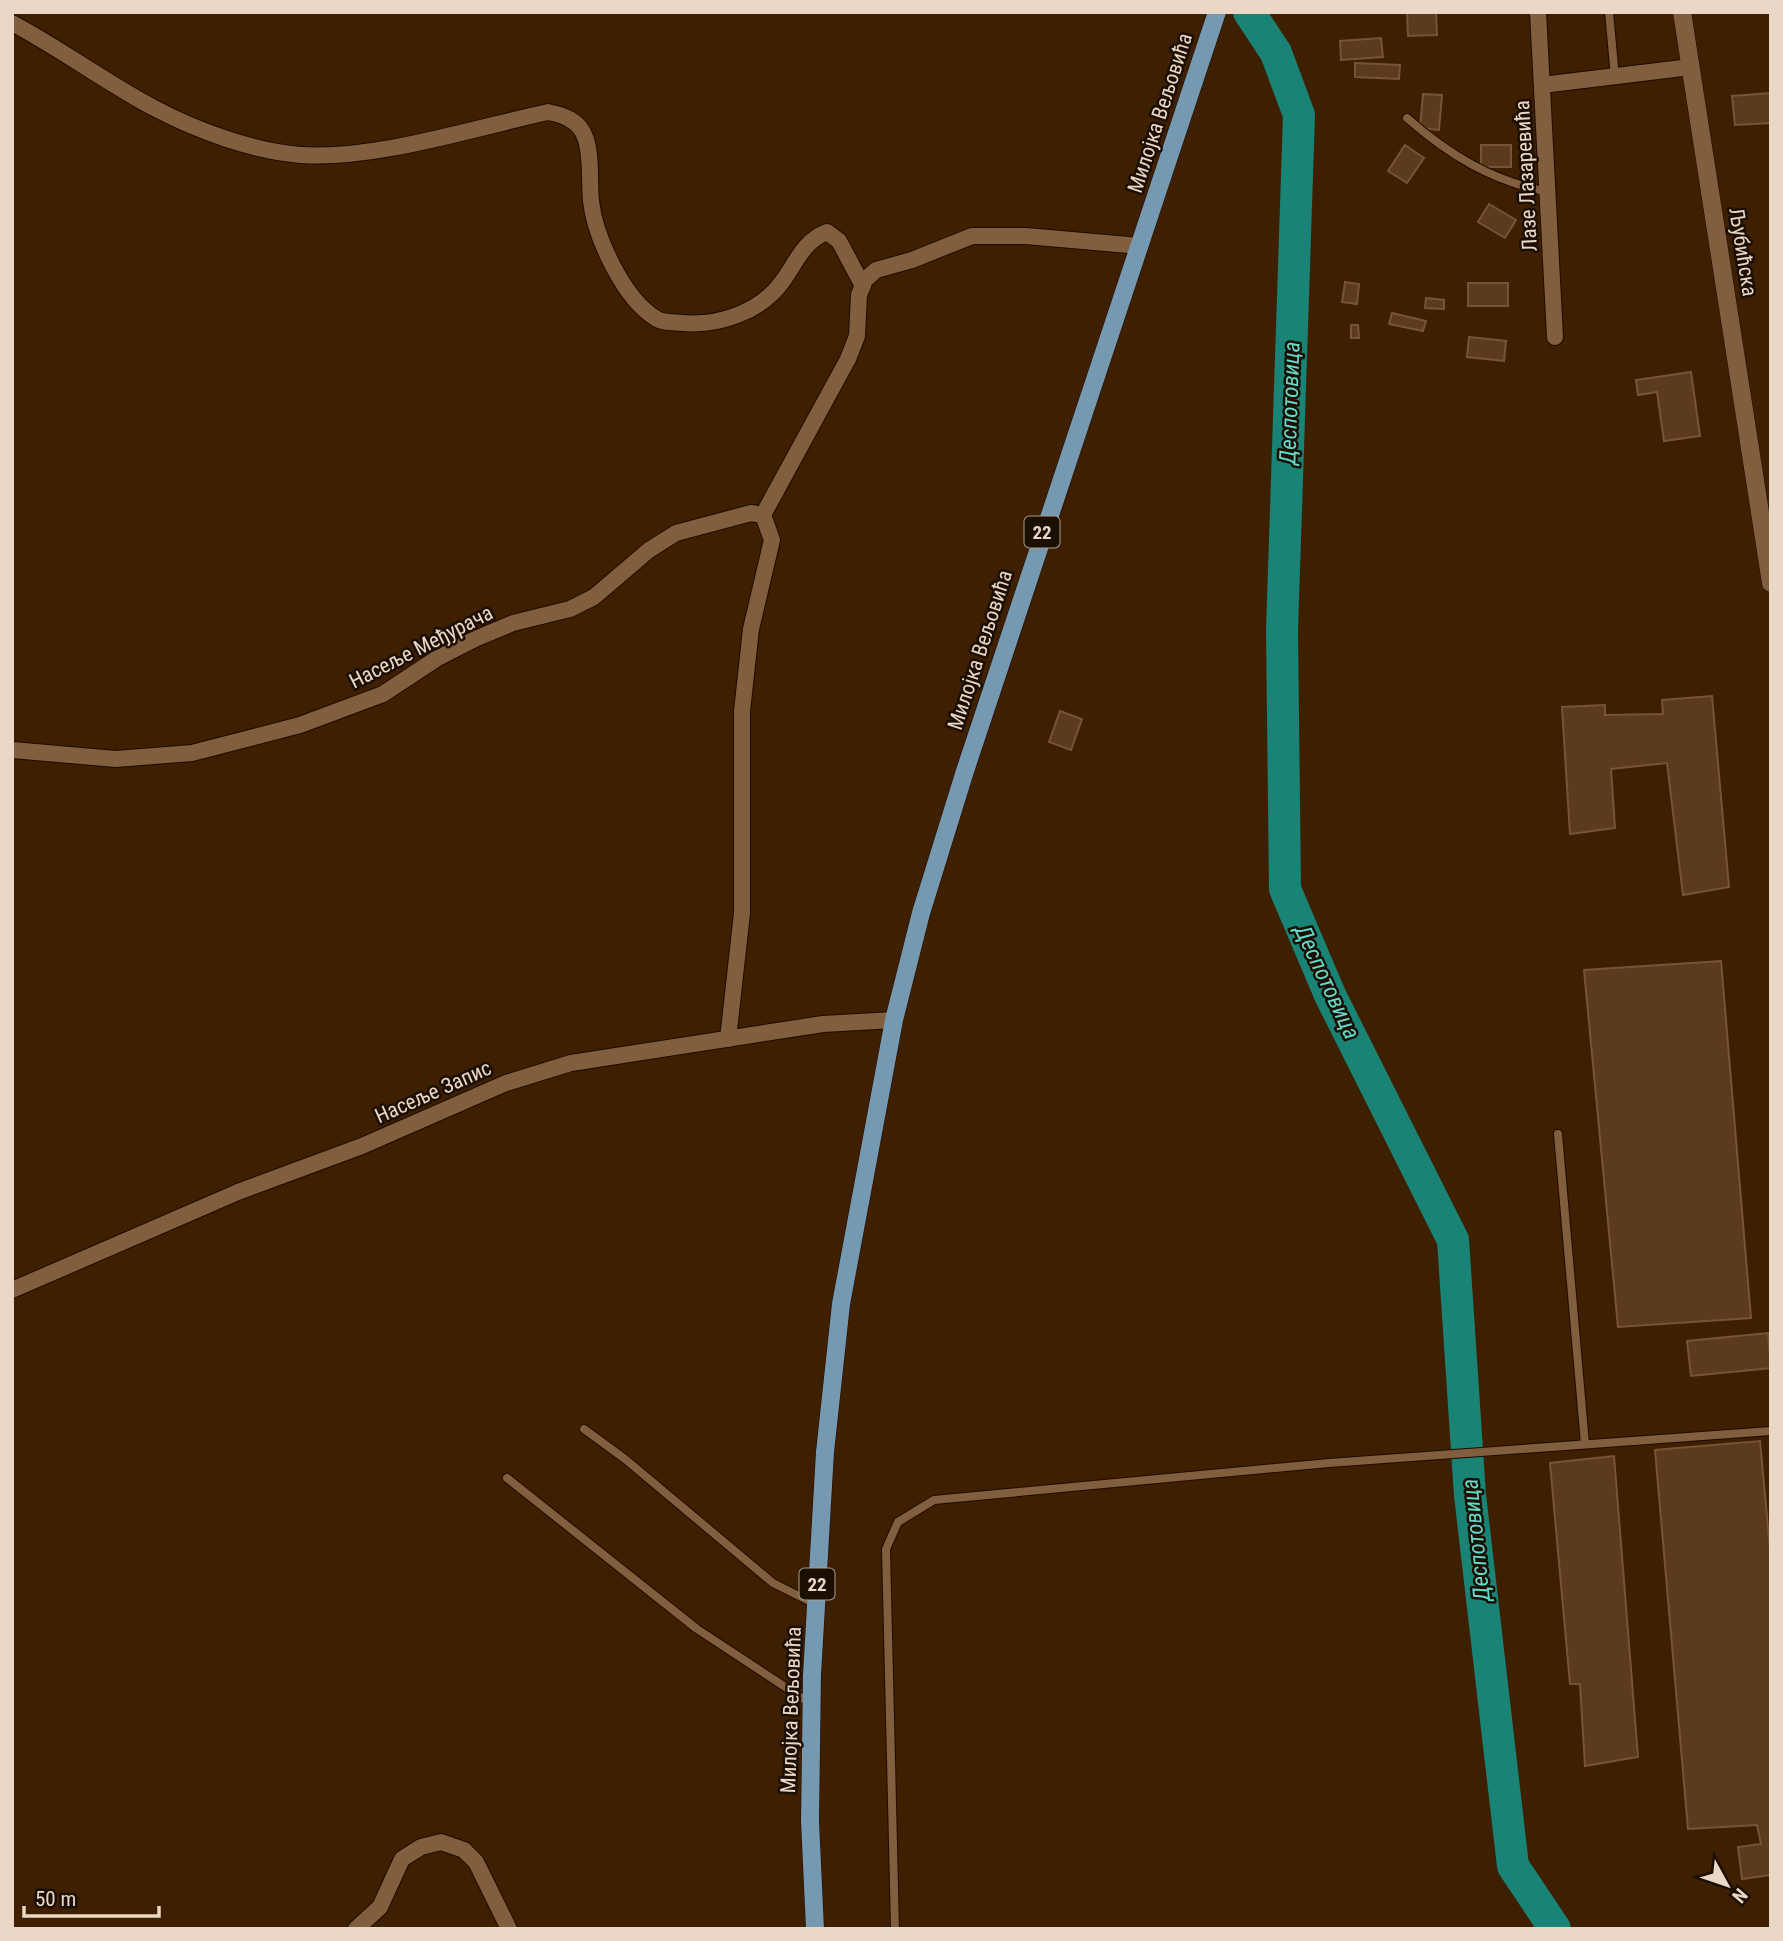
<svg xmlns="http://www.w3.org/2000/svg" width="1783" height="1941" viewBox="0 0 1783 1941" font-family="'Roboto Condensed',sans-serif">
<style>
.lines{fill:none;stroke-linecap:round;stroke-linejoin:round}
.river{stroke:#198376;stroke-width:32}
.building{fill:#5b3b1c;stroke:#765435;stroke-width:2}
.service-casing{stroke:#200a00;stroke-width:10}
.minor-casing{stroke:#200a00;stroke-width:18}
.tertiary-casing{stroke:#200a00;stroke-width:19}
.primary-casing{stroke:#200a00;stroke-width:19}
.service{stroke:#805e3e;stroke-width:8}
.minor{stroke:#805e3e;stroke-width:16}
.tertiary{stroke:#805e3e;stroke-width:18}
.primary{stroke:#7599b1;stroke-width:18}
.labels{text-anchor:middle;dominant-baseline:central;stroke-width:5;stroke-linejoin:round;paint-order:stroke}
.shield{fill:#1b0e03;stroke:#ad9b8c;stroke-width:2}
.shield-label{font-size:19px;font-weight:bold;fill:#ebd7c6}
.street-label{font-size:21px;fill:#ebd7c6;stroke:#1b0e03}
.water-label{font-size:23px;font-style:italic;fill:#64dbca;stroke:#1b0e03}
</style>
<rect width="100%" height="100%" fill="#3e2000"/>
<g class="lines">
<polyline class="river" points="1249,12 1276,53 1299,115 1282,630 1285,889 1330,995 1453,1240 1470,1495 1513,1866 1555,1929"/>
</g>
<g class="building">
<polygon points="1407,12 1436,12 1437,35 1408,36"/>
<polygon points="1381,38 1383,57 1341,60 1340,41"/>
<polygon points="1355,63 1400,65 1399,79 1355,77"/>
<polygon points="1771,93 1771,123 1735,125 1732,96"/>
<polygon points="1423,94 1442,95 1439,130 1420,128"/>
<polygon points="1405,145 1424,158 1407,183 1388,171"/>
<rect x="1481" y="145" width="30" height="22"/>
<polygon points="1489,204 1516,220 1505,238 1478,222"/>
<polygon points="1345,282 1359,284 1357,304 1342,302"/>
<rect x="1468" y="283" width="40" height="23"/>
<polygon points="1426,298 1444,300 1444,309 1425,308"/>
<polygon points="1392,313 1426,321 1423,331 1389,324"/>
<polygon points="1351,325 1358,325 1359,338 1351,338"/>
<polygon points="1469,337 1506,341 1504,361 1467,357"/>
<polygon points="1691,372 1700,436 1664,441 1657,392 1638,395 1636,380"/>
<polygon points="1712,696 1729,887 1683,895 1667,763 1611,769 1615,828 1570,834 1562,707 1605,705 1605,715 1663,714 1662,700"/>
<polygon points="1060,711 1082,719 1071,750 1049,742"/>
<polygon points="1721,961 1751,1318 1618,1327 1584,970"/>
<polygon points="1768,1333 1771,1368 1691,1376 1687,1341"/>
<polygon points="1760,1441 1771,1559 1771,1875 1742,1879 1738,1847 1761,1844 1757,1825 1688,1829 1655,1450"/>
<polygon points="1614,1456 1638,1757 1585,1766 1580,1684 1570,1684 1550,1463"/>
</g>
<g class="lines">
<defs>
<g id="service">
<polyline points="1609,12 1615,77"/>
<path d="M1407,118C1449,155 1492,181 1548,192"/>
<polyline points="1558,1134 1585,1444"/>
<polyline points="584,1429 625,1459 773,1583 817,1605"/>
<polyline points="507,1478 697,1629 811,1704"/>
<polyline points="895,1929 886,1549 898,1522 934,1500 1329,1463 1771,1431"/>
</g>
<g id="minor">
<polyline points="1538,12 1555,337"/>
<path d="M12,23C61,49 105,82 154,108C198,131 252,151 301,155C375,160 474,128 548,112C563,115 579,120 585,137C592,155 589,181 591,201C595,237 624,300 657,319C663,323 675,322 683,323C719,326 760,312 782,282C797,262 802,242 827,232L839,241L863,286"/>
<polyline points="1542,85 1691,67"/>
<polyline points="763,515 848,359 857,336 859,295 865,280 876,270 912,260 972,236 1026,236 1140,246"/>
<polyline points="12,750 116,759 192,753 300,725 383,694 436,659 475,639 513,623 570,609 594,597 649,550 676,533 751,513 763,515 772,540 751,629 742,711 742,913 728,1039"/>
<polyline points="12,1290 238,1192 362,1146 506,1083 571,1063 823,1024 894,1020"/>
<polyline points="356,1929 380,1907 402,1859 421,1847 441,1842 464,1850 476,1862 509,1929"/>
</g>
<polyline id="tertiary" points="1682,12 1771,583"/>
<polyline id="primary" points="815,1929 810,1821 812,1675 825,1452 841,1304 894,1020 921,913 965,771 1217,12"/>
</defs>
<use href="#service" class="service-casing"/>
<use href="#minor" class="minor-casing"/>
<use href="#tertiary" class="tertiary-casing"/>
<use href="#primary" class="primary-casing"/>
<use href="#service" class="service"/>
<use href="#minor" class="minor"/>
<use href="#tertiary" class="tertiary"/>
<use href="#primary" class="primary"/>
</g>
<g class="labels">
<g class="shield">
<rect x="1024.5" y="516.5" width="35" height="31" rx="5"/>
<rect x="799.5" y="1568.5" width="35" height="31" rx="5"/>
</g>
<g class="shield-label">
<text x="1042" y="532">22</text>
<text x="817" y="1584">22</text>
</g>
<g class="street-label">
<text transform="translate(1160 113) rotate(-72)">Милојка Вељовића</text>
<text transform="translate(1526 176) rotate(-93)">Лазе Лазаревића</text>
<text transform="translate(1743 252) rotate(81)">Љубићска</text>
<text transform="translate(421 647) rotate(-27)">Насеље Међурача</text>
<text transform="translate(980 650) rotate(-72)">Милојка Вељовића</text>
<text transform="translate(433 1092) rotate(-24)">Насеље Запис</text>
<text transform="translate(791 1710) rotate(-88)">Милојка Вељовића</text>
</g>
<g class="water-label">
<text transform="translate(1290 403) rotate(-88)">Деспотовица</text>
<text transform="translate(1327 982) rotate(65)">Деспотовица</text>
<text transform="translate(1476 1540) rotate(-96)">Деспотовица</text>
</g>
</g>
<rect width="1783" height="1941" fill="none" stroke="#ebd7c6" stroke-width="28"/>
<g transform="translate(1727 1885) rotate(130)" stroke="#1b0e03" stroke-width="5" paint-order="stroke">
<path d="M0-5L12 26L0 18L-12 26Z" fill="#ebd7c6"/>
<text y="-10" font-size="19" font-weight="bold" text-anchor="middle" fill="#ebd7c6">N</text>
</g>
<path d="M24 1906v10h135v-10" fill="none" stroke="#ebd7c6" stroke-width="3.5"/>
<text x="35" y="1906" font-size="21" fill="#ebd7c6" stroke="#1b0e03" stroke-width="5" paint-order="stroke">50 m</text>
</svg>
